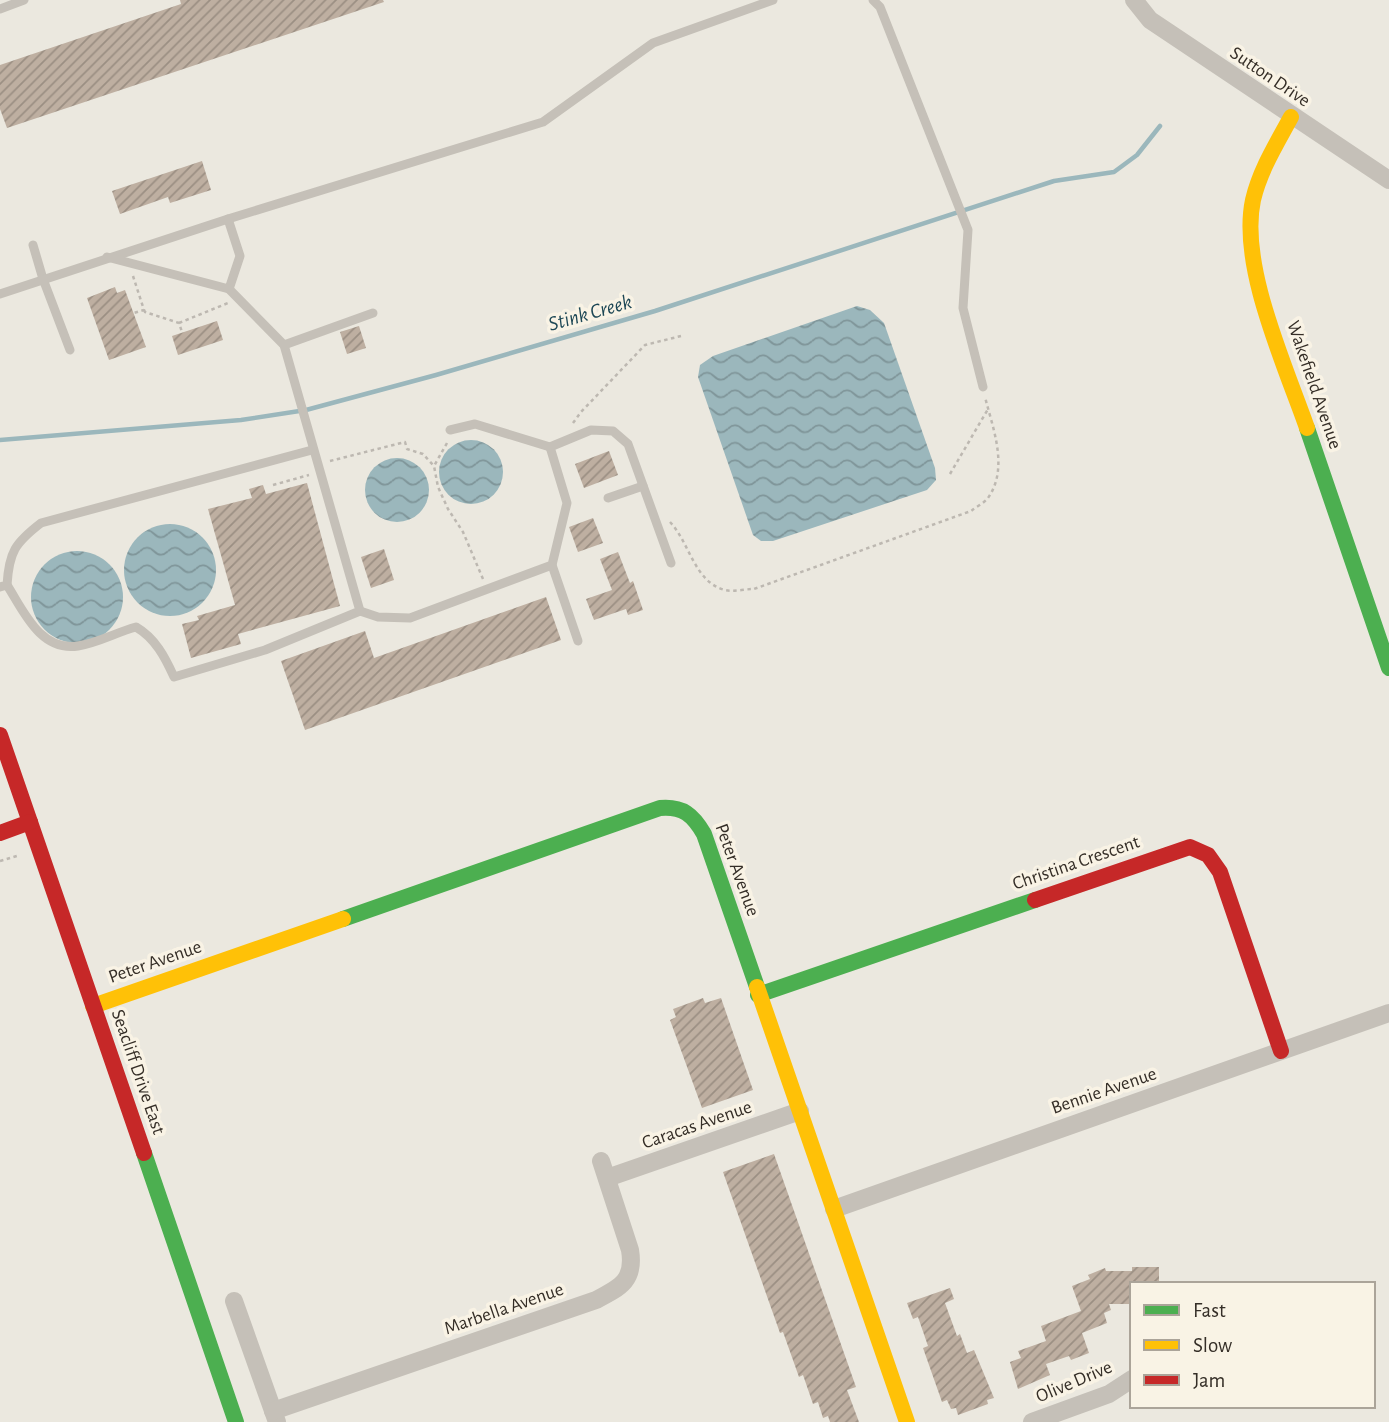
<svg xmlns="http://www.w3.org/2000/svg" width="1389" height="1422" viewBox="0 0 1389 1422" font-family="'Alegreya Sans',sans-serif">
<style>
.water{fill:url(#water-waves)}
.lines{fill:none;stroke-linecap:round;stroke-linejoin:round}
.stream{stroke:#9bb7bc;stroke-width:4.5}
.building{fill:url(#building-hatch)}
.path{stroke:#bdb8b1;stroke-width:2.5;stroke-dasharray:3.5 3.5;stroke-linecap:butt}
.lane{stroke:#c5c0b8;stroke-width:9}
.street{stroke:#c5c0b8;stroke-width:18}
.fast{stroke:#4caf50;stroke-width:16}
.slow{stroke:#ffc107;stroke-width:16}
.jam{stroke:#c62828;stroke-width:16}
.labels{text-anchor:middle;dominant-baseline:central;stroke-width:7;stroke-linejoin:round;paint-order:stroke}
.street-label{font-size:19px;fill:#352e27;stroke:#f9f3e5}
.water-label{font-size:21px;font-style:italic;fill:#1d4755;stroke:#f9f3e5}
</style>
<defs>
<pattern id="water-waves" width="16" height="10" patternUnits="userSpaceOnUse" patternTransform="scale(1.75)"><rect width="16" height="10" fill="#9bb7bc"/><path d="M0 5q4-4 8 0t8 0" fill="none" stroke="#7f9599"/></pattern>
<pattern id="building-hatch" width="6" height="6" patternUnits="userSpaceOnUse" patternTransform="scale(1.75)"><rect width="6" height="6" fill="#beafa1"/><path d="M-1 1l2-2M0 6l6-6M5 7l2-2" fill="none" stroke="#9b8f83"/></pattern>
</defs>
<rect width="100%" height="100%" fill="#ebe8df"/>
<g class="water">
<polygon points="857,306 870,310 884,323 935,468 936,480 927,490 773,541 761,541 753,535 698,377 700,365 713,356"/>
<circle cx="471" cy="472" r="32"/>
<circle cx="397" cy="490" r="32"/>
<circle cx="170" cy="570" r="46"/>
<circle cx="77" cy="597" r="46"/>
</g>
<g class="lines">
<polyline class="stream" points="0,440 241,420 306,410 436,375 655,311 1054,181 1114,172 1137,155 1160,126"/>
</g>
<g class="building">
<polygon points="180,0 383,0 384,2 7,128 0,109 0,65 181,4"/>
<polygon points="202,161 211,190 170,203 168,197 120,214 112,191"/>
<polygon points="115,287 117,293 125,290 146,347 109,360 87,298"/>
<polygon points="217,321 223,340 178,355 172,336"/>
<polygon points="359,326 366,348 347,354 340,332"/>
<polygon points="609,451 618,475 584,488 575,464"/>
<polygon points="307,483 340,606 238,634 241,644 191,658 182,624 199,620 197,616 235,605 208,509 252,498 249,489 263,485 266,494"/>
<polygon points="593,518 603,543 578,552 569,527"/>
<polygon points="384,549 394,580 371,588 361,557"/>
<polygon points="618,552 630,583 633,581 643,610 628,615 626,609 594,620 586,599 612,590 600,559"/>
<polygon points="546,597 561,640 305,730 281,661 365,631 374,658"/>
<polygon points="703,998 705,1003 721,998 753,1090 702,1108 670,1020 676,1017 673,1009"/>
<polygon points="774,1154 856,1387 847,1390 859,1422 830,1422 828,1416 823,1418 818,1402 813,1404 803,1375 799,1377 783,1332 780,1333 723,1172"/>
<polygon points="1132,1267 1159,1267 1159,1284 1132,1284 1132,1304 1109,1304 1111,1310 1104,1313 1107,1323 1082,1333 1089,1353 1071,1360 1069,1356 1046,1364 1050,1375 1018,1389 1010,1362 1021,1358 1018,1351 1046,1341 1041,1326 1081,1311 1072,1286 1090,1279 1088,1275 1105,1268 1106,1271 1132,1271"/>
<polygon points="950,1288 954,1299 945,1303 957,1336 960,1334 967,1353 974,1350 994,1398 987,1400 988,1404 958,1415 956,1408 951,1409 947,1400 942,1402 923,1348 928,1346 918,1317 913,1319 907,1303"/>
</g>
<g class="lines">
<g class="path">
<polyline points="133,276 144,310 134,313"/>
<polyline points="144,310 145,312 179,323 182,332"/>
<polyline points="179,323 228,303"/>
<polyline points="573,423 581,412 645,345 681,336"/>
<polyline points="447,443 434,466 438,487 448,509 463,532 483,579"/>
<polyline points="330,461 405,442 407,449 423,454 434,466"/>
<polyline points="950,474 988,409"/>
<polyline points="273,485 309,475"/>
<path d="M670,522C690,543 694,582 725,590C733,592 745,589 754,589L971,511C976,507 984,503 988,498C1009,468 993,429 985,397"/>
<polyline points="0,861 20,855"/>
</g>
<g class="lane">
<polyline points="873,0 880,7 968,230 963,308 983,387"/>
<polyline points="0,9 24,0"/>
<polyline points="228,219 240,256 229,289"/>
<polyline points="33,245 43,279 70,350"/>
<polyline points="0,294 228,219 543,122 653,43 773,0"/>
<polyline points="284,345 373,313"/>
<polyline points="450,430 475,424 550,447"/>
<polyline points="608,498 643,486"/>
<polyline points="552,565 578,641"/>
<path d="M7,585C23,610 40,652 78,646C98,643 117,632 136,627C155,638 165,657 174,677L265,650L360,611L284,345L229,289L107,257"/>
<path d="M0,587L7,585C9,552 15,543 41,523L312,450"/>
<polyline points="360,611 378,617 410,618 552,565 567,503 550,447 591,430 613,431 628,444 671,563"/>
</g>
<g class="street">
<polyline points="1134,0 1150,20 1389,180"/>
<polyline points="607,1178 800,1111"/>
<polyline points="834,1209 1389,1013"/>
<polyline points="234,1301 277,1422"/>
<path d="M273,1411L596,1300C621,1287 635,1280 630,1250L601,1161"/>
<polyline points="1032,1422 1109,1394 1132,1379"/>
</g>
<g class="fast">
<polyline points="1307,428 1389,668"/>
<path d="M343,919L660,808C683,806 693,815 704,834L757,987"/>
<polyline points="758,995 1035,900"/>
<polyline points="144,1153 236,1422"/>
</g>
<g class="slow">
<path d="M1291,117C1277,143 1260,170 1253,200C1239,265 1285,365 1307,428"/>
<polyline points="757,987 907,1422"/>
<polyline points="93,1006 343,919"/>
</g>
<g class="jam">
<polyline points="0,735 144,1153"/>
<polyline points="0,833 30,822"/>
<polyline points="1035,900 1190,847 1208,855 1220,872 1281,1051"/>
</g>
</g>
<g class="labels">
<g class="street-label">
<text transform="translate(1270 77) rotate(34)">Sutton Drive</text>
<text transform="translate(1314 385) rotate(71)">Wakefield Avenue</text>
<text transform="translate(1076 863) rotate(-19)">Christina Crescent</text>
<text transform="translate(737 870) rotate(70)">Peter Avenue</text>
<text transform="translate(155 962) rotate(-19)">Peter Avenue</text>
<text transform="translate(138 1072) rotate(71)">Seacliff Drive East</text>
<text transform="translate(1104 1091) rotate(-19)">Bennie Avenue</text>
<text transform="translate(697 1125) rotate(-19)">Caracas Avenue</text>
<text transform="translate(504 1309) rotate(-19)">Marbella Avenue</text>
<text transform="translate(1074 1382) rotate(-23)">Olive Drive</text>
</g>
<g class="water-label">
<text transform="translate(590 313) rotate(-16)">Stink Creek</text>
</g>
</g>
<rect x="1130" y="1282" width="245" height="126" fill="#f9f3e5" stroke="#aba499" stroke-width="2"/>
<rect x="1144" y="1305" width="35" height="10" fill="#4caf50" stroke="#aba499" stroke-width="2"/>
<text x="1193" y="1317" font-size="21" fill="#352e27">Fast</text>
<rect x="1144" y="1340" width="35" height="10" fill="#ffc107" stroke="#aba499" stroke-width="2"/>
<text x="1193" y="1352" font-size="21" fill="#352e27">Slow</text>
<rect x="1144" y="1375" width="35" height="10" fill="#c62828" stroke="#aba499" stroke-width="2"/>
<text x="1193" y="1387" font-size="21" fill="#352e27">Jam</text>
</svg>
